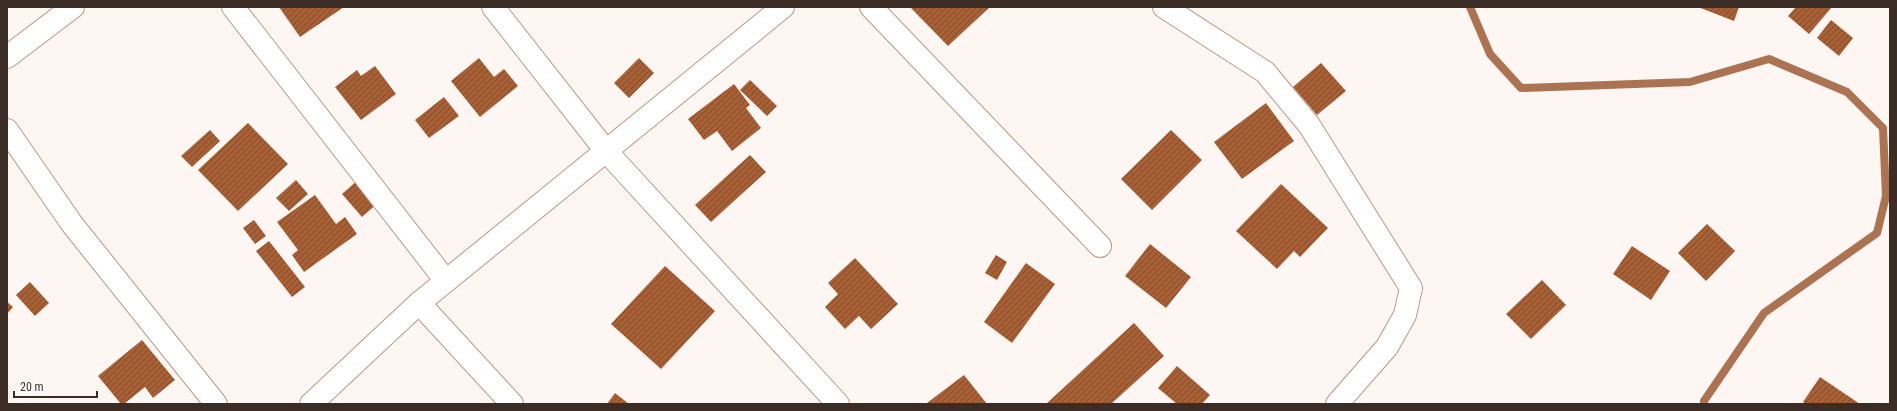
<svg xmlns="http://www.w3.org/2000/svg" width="1897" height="411" viewBox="0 0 1897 411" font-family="'Roboto Condensed',sans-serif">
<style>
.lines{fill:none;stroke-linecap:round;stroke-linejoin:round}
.stream{stroke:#ac7353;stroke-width:8}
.building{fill:url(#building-hatch)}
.minor-casing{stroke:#b99886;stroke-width:24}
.minor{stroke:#fff;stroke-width:22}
</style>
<defs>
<pattern id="building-hatch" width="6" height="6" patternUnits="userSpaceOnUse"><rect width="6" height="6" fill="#a76036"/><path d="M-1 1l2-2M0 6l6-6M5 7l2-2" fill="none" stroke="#824c2b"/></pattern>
</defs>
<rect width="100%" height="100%" fill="#fdf6f2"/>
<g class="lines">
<polyline class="stream" points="1470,7 1490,54 1521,88 1690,82 1769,59 1847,92 1883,128 1886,196 1877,233 1764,313 1704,401 1704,404"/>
</g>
<g class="building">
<polygon points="279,7 344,7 300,37"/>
<polygon points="910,7 990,7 948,46"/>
<polygon points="1698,7 1739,7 1734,21"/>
<polygon points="1796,7 1832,7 1809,34 1788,16"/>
<polygon points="1831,20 1853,38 1839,56 1817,38"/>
<polygon points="479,58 494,77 504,69 518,86 480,117 451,81"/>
<polygon points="639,58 654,73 629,98 614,83"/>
<polygon points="1321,63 1346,91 1317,115 1293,87"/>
<polygon points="375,66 396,94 361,120 335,87 357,70 361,76"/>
<polygon points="750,80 777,106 767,116 740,90"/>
<polygon points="734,84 750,105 746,108 761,128 732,151 717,131 704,140 688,119"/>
<polygon points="444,97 459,116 429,138 415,120"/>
<polygon points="1266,103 1294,141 1242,179 1214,142"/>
<polygon points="248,123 288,164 238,211 198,170"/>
<polygon points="210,130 220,141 192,167 181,156"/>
<polygon points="1171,130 1202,160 1152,210 1121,179"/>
<polygon points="750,155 766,172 711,222 695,205"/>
<polygon points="359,179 379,202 362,217 342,194"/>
<polygon points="296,180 308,194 289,211 276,198"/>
<polygon points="1281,184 1328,228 1300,257 1294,251 1277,269 1236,231"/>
<polygon points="315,195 336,224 345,217 357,234 304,272 292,255 298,250 277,222"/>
<polygon points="254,220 266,236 255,244 243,228"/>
<polygon points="1707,224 1735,251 1706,281 1678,253"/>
<polygon points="269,241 305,287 292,297 256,251"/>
<polygon points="1150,244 1191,277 1166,308 1125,276"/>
<polygon points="1632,246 1670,271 1651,300 1613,274"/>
<polygon points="996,255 1007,262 997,280 985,273"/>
<polygon points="855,258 898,304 871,329 859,316 845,329 825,307 838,294 828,283"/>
<polygon points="1026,263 1055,284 1012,343 984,322"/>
<polygon points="665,266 715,311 661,369 611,324"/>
<polygon points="1542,280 1566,305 1531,339 1506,314"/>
<polygon points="30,282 49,303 35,316 16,295"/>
<polygon points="7,302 13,307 7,314"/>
<polygon points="1134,323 1164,356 1111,404 1046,404"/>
<polygon points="142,340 175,380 153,398 145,387 124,404 121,404 98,376"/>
<polygon points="1177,366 1210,395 1202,404 1177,404 1158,388"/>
<polygon points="964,375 987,404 928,404 927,403"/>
<polygon points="1820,377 1860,404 1806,404 1803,402"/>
<polygon points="615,393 629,404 607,404"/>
</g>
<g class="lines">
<defs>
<g id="minor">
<polyline points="233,7 446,281"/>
<polyline points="493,7 606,151 838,404"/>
<polyline points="871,7 1100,246"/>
<polyline points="1164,7 1265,72 1309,125 1411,288 1405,315 1387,347 1337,404"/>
<polyline points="7,57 73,7"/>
<polyline points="7,130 72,224 216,404"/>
<polyline points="419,303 512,404"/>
<polyline points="311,404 419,303 783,7"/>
</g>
</defs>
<use href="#minor" class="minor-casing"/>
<use href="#minor" class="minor"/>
</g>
<rect width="1897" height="411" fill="none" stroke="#3b2d26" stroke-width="16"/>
<path d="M14 391v6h83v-6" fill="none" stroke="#3b2d26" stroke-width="2"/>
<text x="20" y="391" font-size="12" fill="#3b2d26" stroke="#ffffff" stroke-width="3" paint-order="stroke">20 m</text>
</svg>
